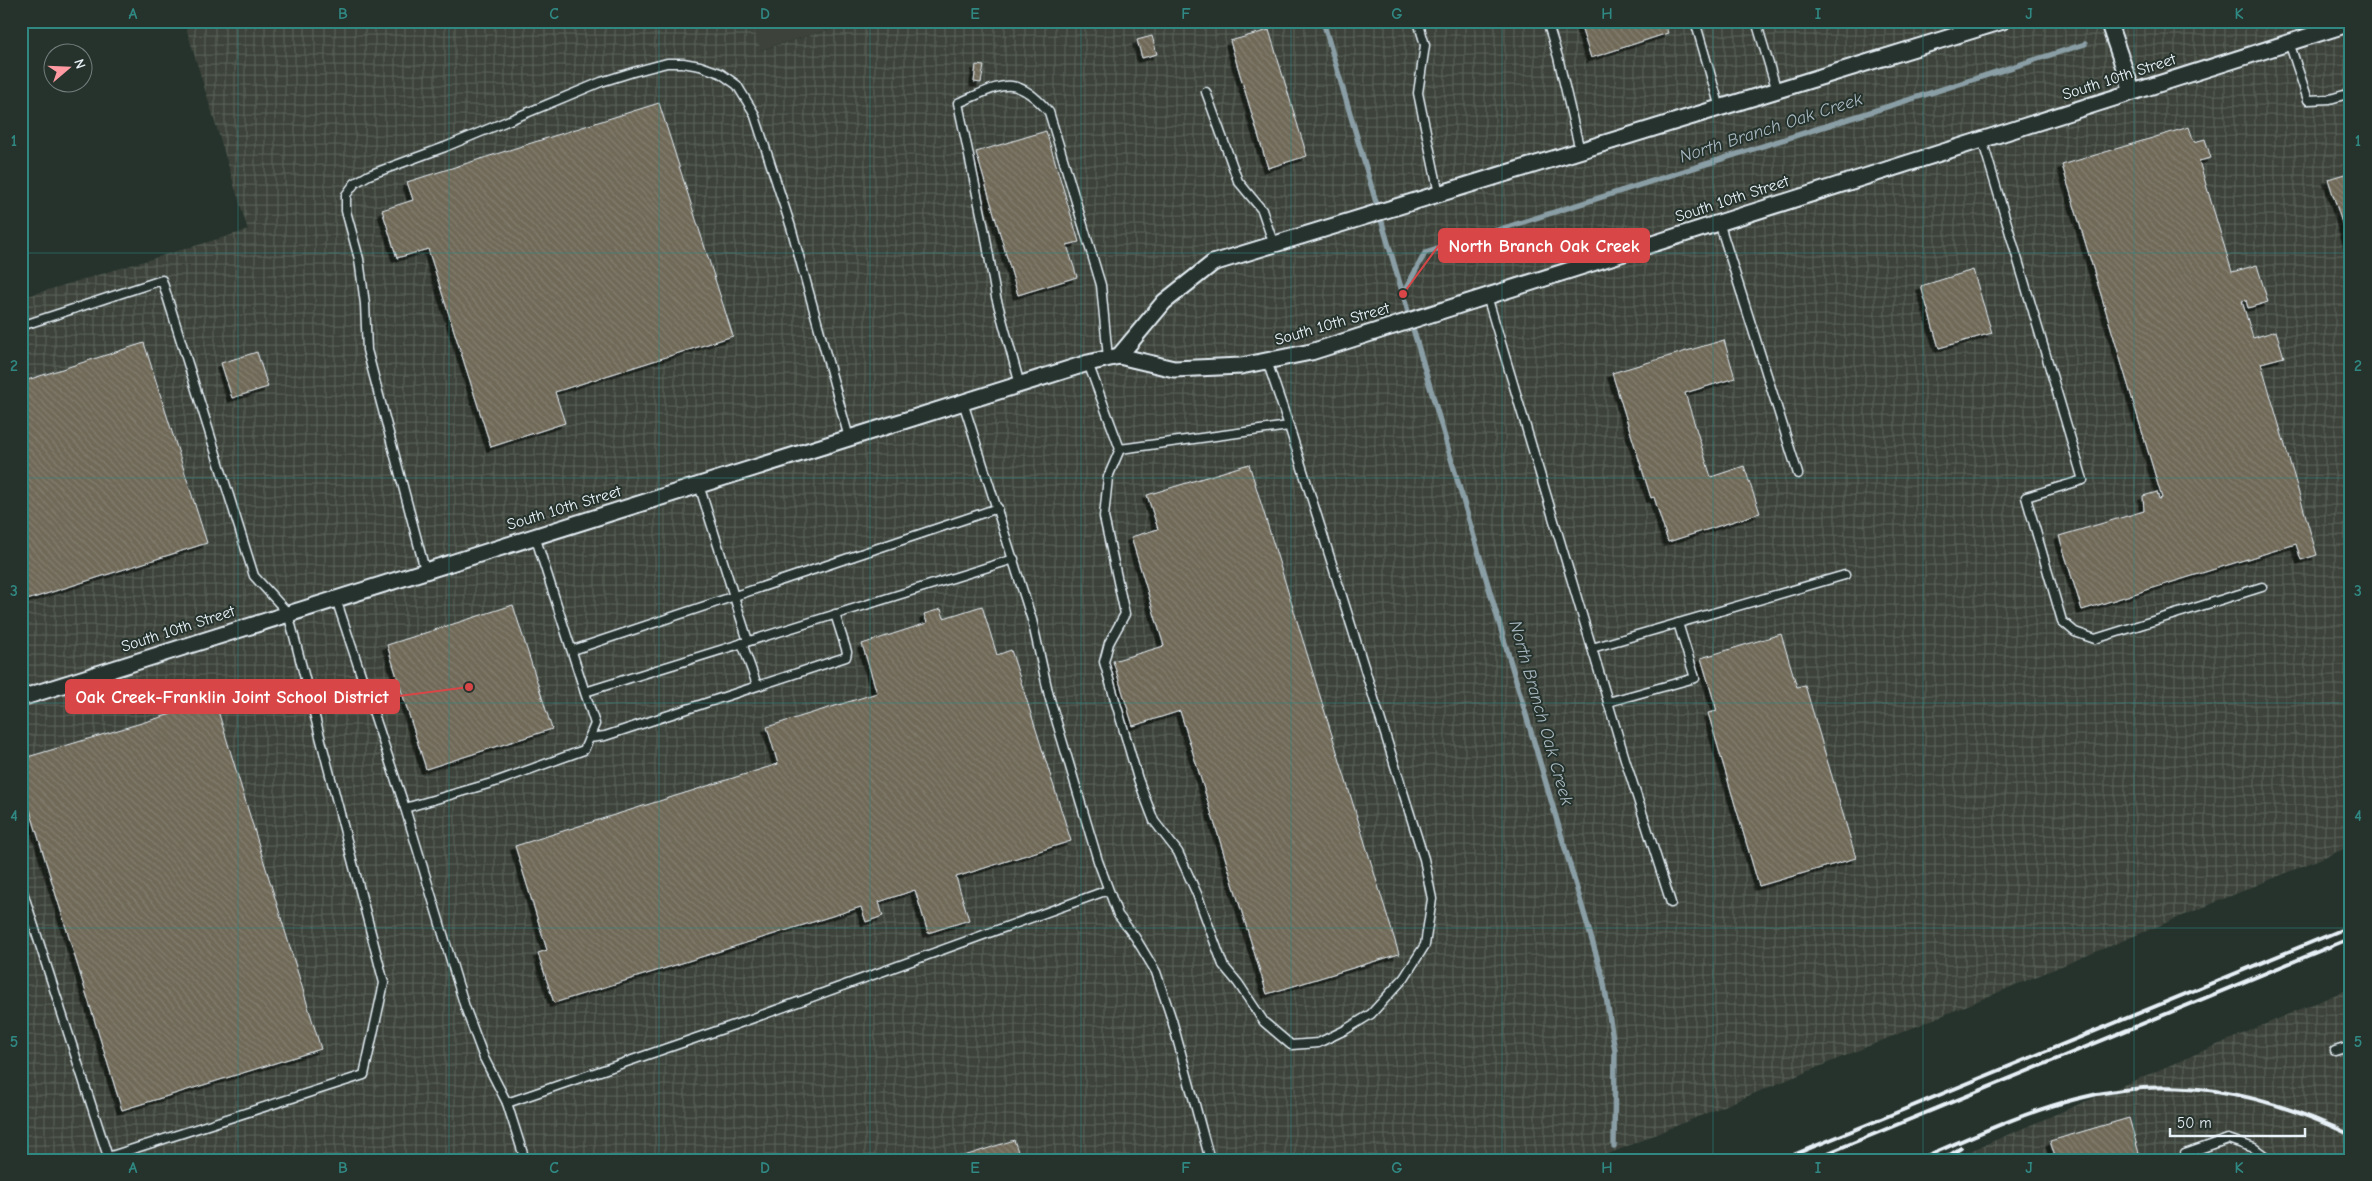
<svg xmlns="http://www.w3.org/2000/svg" width="2372" height="1181" viewBox="0 0 2372 1181" font-family="'Comic Neue',sans-serif">
<style>
.built{fill:#3c433a}
.industrial{fill:url(#industrial-grid)}
.lines{fill:none;stroke-linecap:round;stroke-linejoin:round}
.stream{stroke:#8a9ea6;stroke-width:5.5}
.building{fill:url(#building-back-hatch);stroke:#e8f1f8;filter:url(#shadow)}
.lane-casing{stroke:#e8f1f8;stroke-width:11}
.street-casing{stroke:#e8f1f8;stroke-width:19}
.lane{stroke:#26332d;stroke-width:8}
.street{stroke:#26332d;stroke-width:15}
.rail{stroke:#e8f1f8;stroke-width:4}
.grid{fill:none;stroke:#308883;stroke-width:1;stroke-opacity:0.55}
.labels{text-anchor:middle;dominant-baseline:central;stroke-width:4;stroke-linejoin:round;paint-order:stroke}
.street-label{font-size:16px;fill:#e8f1f8;stroke:#26332d}
.water-label{font-size:18px;font-style:italic;fill:#a9b9c2;stroke:#26332d}
.leader{fill:none;stroke:#d94647;stroke-width:2}
.callout-dot{fill:#d94647;stroke:#26332d;stroke-width:2}
.callout{fill:#d94647;stroke:#d94647;stroke-width:2}
.callout-label{font-size:18px;text-anchor:middle;font-weight:bold;fill:#fff}
.neatline{fill:none;stroke:#308883;stroke-width:2}
.grid-label{font-size:16px;text-anchor:middle;font-weight:bold;fill:#308883}
</style>
<defs>
<pattern id="industrial-grid" width="8" height="8" patternUnits="userSpaceOnUse" patternTransform="scale(1.25)"><rect width="8" height="8" fill="#3c433a"/><path d="M0 4h8M4 0v8" fill="none" stroke="#585f57"/></pattern>
<pattern id="building-back-hatch" width="6" height="6" patternUnits="userSpaceOnUse" patternTransform="scale(1.25)"><rect width="6" height="6" fill="#706958"/><path d="M-1 5l2 2M0 0l6 6M5-1l2 2" fill="none" stroke="#847f71"/></pattern>
<filter id="shadow"><feDropShadow dx="-4.5" dy="4.5" stdDeviation="0" flood-color="#0009"/></filter>
</defs>
<rect width="100%" height="100%" fill="#26332d"/>
<filter id="ink" filterUnits="userSpaceOnUse"><feTurbulence type="fractalNoise" baseFrequency=".02" numOctaves="2"/><feDisplacementMap in="SourceGraphic" scale="10" xChannelSelector="R" yChannelSelector="G"/><feConvolveMatrix kernelMatrix="1 2 1 2 8 2 1 2 1" color-interpolation-filters="sRGB"/></filter>
<g filter="url(#ink)">
<polygon class="built" points="751,21 859,21 760,50"/>
<g class="industrial">
<polygon points="184,21 751,21 761,50 859,21 2351,21 2351,846 1594,1160 21,1160 21,298 248,230"/>
<polygon points="2351,988 2351,1160 1949,1160 2289,1014"/>
</g>
<g class="lines">
<g class="stream">
<polyline points="1323,21 1603,978 1615,1051 1614,1146"/>
<polyline points="2151,24 2158,21"/>
<polyline points="1403,294 1425,253 2085,44"/>
</g>
</g>
<g class="building">
<polygon points="1579,21 1664,21 1668,33 1591,58"/>
<polygon points="1269,30 1307,156 1268,168 1230,41"/>
<polygon points="1152,36 1157,54 1142,58 1137,40"/>
<polygon points="976,65 984,66 981,83 974,82"/>
<polygon points="659,103 733,336 555,392 565,423 491,447 428,249 397,258 382,210 413,200 407,182"/>
<polygon points="2189,127 2194,142 2205,139 2211,158 2199,161 2232,272 2257,265 2268,302 2248,308 2246,300 2242,301 2253,338 2276,331 2284,357 2261,363 2317,555 2301,560 2296,544 2082,610 2059,536 2144,511 2143,496 2157,492 2159,499 2162,498 2062,165"/>
<polygon points="1046,131 1079,242 1067,245 1077,277 1018,295 976,152"/>
<polygon points="2351,172 2351,251 2328,179"/>
<polygon points="1973,270 1992,333 1939,348 1921,286"/>
<polygon points="1724,340 1735,378 1685,393 1711,477 1744,466 1760,513 1668,542 1654,497 1651,498 1612,373"/>
<polygon points="144,343 207,543 27,600 21,580 21,382"/>
<polygon points="257,352 268,387 232,398 221,363"/>
<polygon points="1249,464 1399,954 1267,994 1180,711 1133,726 1113,661 1164,646 1131,537 1158,529 1147,495"/>
<polygon points="513,605 552,729 426,769 387,645"/>
<polygon points="982,606 997,655 1011,650 1071,841 956,877 969,920 928,933 915,890 879,902 883,916 866,922 861,907 554,1003 538,953 547,950 515,846 778,764 767,727 877,693 862,644 927,623 924,614 941,609 944,618"/>
<polygon points="1781,634 1797,687 1805,685 1856,858 1759,886 1708,713 1717,711 1701,658"/>
<polygon points="215,701 321,1049 122,1110 21,781 21,759"/>
<polygon points="2129,1118 2141,1160 2056,1160 2050,1141"/>
<polygon points="1014,1140 1021,1160 952,1160"/>
</g>
<g class="lines">
<defs>
<g id="lane">
<polyline points="1418,21 1425,45 1418,93 1439,194"/>
<polyline points="1547,21 1558,57 1580,151"/>
<polyline points="1695,21 1720,108"/>
<polyline points="1756,21 1777,91"/>
<polyline points="2289,42 2308,100 2330,99 2351,93"/>
<polyline points="1206,92 1238,181 1262,210 1274,245"/>
<polyline points="1982,139 2083,480 2026,497 2062,621 2075,632 2095,639 2262,587"/>
<polyline points="1719,222 1798,474"/>
<polyline points="1487,296 1625,759 1671,903"/>
<polyline points="21,326 162,280 254,576 288,613 384,983 364,1075 108,1157 21,886"/>
<polyline points="1088,363 1120,449 1289,426 1267,361"/>
<path d="M1020,385L996,297L985,233L958,103C1002,85 1014,72 1049,112L1101,285L1108,358"/>
<polyline points="963,402 1032,620 1049,696 1098,861 1118,915 1135,937 1156,972 1172,1020 1210,1160"/>
<polyline points="1120,449 1108,477 1104,517 1125,614 1109,643 1104,662 1138,779 1154,821 1178,852 1197,894 1223,965 1238,983 1264,1022 1291,1045 1318,1043 1345,1030 1371,1014 1404,978 1425,945 1432,899 1424,859 1289,426"/>
<polyline points="699,485 748,641"/>
<polyline points="425,570 367,350 365,304 359,259 346,211 346,195 355,183 369,175 445,147 601,82 633,72 667,63 683,63 700,66 720,73 737,85 754,113 791,227 849,438"/>
<polyline points="336,599 405,808 495,782 584,750 595,724 535,536"/>
<polyline points="742,643 757,685"/>
<polyline points="1592,648 1845,575"/>
<polyline points="573,650 998,508"/>
<polyline points="585,692 1014,559"/>
<polyline points="1608,702 1695,678 1678,623"/>
<polyline points="589,738 605,736 846,657 847,652 835,614"/>
<polyline points="405,808 465,1007 484,1058 507,1103 525,1160"/>
<polyline points="2335,1051 2351,1046"/>
<polyline points="507,1103 737,1024 1108,890"/>
<polyline points="2185,1154 2228,1139 2254,1148 2270,1160"/>
</g>
<g id="street">
<polyline points="2108,21 2132,91"/>
<polyline points="1119,356 1164,302 1213,263 2003,21"/>
<polyline points="21,698 1088,363 1119,356 1174,369 1241,366 1311,352 2351,23"/>
</g>
</defs>
<use href="#lane" class="lane-casing"/>
<use href="#street" class="street-casing"/>
<use href="#lane" class="lane"/>
<use href="#street" class="street"/>
<g class="rail">
<polyline points="1781,1160 2351,926"/>
<polyline points="1811,1160 2351,938"/>
<path d="M1917,1160C1969,1138 2021,1113 2076,1099C2174,1073 2261,1092 2351,1135"/>
<polyline points="1942,1160 1961,1148"/>
</g>
</g>
</g>
<path class="grid" d="M238,21V1160M449,21V1160M659,21V1160M870,21V1160M1081,21V1160M1291,21V1160M1502,21V1160M1713,21V1160M1923,21V1160M2134,21V1160M21,253H2351M21,478H2351M21,703H2351M21,928H2351"/>
<g class="labels">
<g class="street-label">
<text transform="translate(2119 77) rotate(-18)">South 10th Street</text>
<text transform="translate(1732 199) rotate(-18)">South 10th Street</text>
<text transform="translate(1332 324) rotate(-16)">South 10th Street</text>
<text transform="translate(564 508) rotate(-17)">South 10th Street</text>
<text transform="translate(178 629) rotate(-18)">South 10th Street</text>
</g>
<g class="water-label">
<text transform="translate(1771 128) rotate(-18)">North Branch Oak Creek</text>
<text transform="translate(1541 713) rotate(74)">North Branch Oak Creek</text>
</g>
</g>
<path class="leader" d="M1403 294L1439 245M469 687L399 696"/>
<g class="callout-dot">
<circle cx="1403" cy="294" r="5"/>
<circle cx="469" cy="687" r="5"/>
</g>
<g class="callout">
<rect x="1439" y="229" width="210" height="33" rx="5"/>
<rect x="66" y="680" width="333" height="33" rx="5"/>
</g>
<g class="callout-label">
<text x="1544" y="252">North Branch Oak Creek</text>
<text x="232" y="703">Oak Creek-Franklin Joint School District</text>
</g>
<rect width="2372" height="1181" fill="none" stroke="#26332d" stroke-width="55"/>
<g transform="translate(68 68) rotate(71)"><circle r="24" fill="#26332d" stroke="#747f7e"/>
<path d="M0-4L9 19L0 12L-9 19Z" fill="#ff9aa2"/>
<text y="-8" font-size="14" font-weight="bold" text-anchor="middle" fill="#e8f1f8">N</text>
</g>
<path d="M2170 1128v8h135v-8" fill="none" stroke="#e8f1f8" stroke-width="2.5"/>
<text x="2177" y="1128" font-size="15" fill="#e8f1f8" stroke="#26332d" stroke-width="4" paint-order="stroke">50 m</text>
<rect x="28" y="28" width="2316" height="1126" class="neatline"/>
<g class="grid-label">
<text x="133" y="19">A</text>
<text x="343" y="19">B</text>
<text x="554" y="19">C</text>
<text x="765" y="19">D</text>
<text x="975" y="19">E</text>
<text x="1186" y="19">F</text>
<text x="1397" y="19">G</text>
<text x="1607" y="19">H</text>
<text x="1818" y="19">I</text>
<text x="2029" y="19">J</text>
<text x="2239" y="19">K</text>
<text x="14" y="146">1</text>
<text x="2358" y="146">1</text>
<text x="14" y="371">2</text>
<text x="2358" y="371">2</text>
<text x="14" y="596">3</text>
<text x="2358" y="596">3</text>
<text x="14" y="821">4</text>
<text x="2358" y="821">4</text>
<text x="14" y="1047">5</text>
<text x="2358" y="1047">5</text>
<text x="133" y="1173">A</text>
<text x="343" y="1173">B</text>
<text x="554" y="1173">C</text>
<text x="765" y="1173">D</text>
<text x="975" y="1173">E</text>
<text x="1186" y="1173">F</text>
<text x="1397" y="1173">G</text>
<text x="1607" y="1173">H</text>
<text x="1818" y="1173">I</text>
<text x="2029" y="1173">J</text>
<text x="2239" y="1173">K</text>
</g>
</svg>
